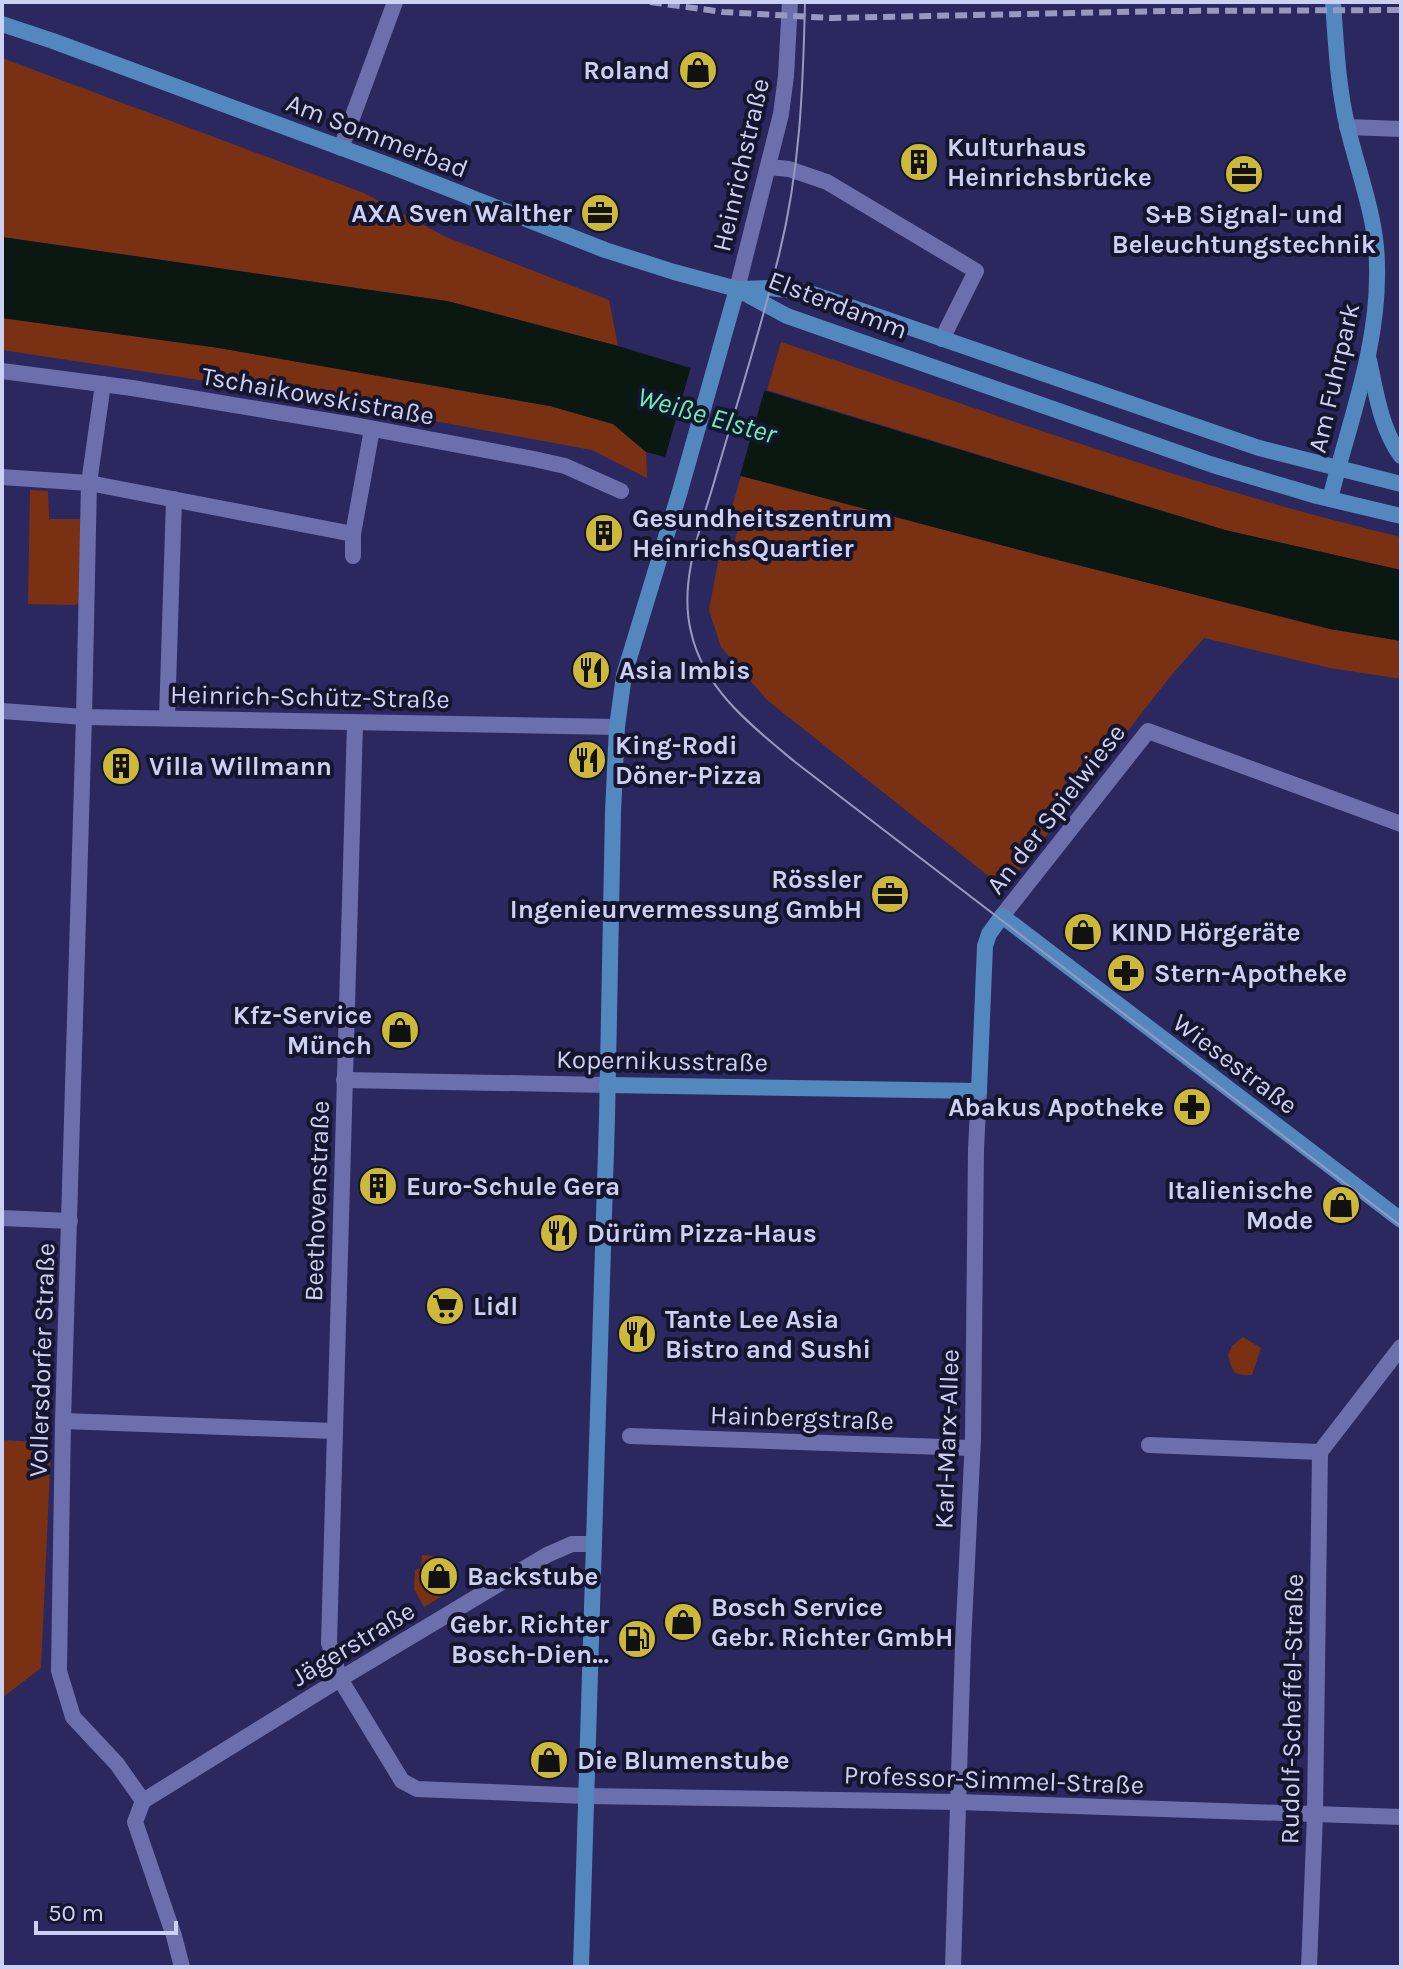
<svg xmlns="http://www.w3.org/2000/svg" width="1403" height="1969" viewBox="0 0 1403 1969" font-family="Karla,sans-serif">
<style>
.green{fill:#7a3113}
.water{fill:#0a1811}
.pier{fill:#2a285f}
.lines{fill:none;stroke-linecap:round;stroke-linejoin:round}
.street{stroke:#6c6fac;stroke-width:16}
.secondary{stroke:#5388bf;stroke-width:16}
.tram{stroke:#9799c2;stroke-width:2}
.rail{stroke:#9799c2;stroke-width:6;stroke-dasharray:12 6;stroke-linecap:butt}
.labels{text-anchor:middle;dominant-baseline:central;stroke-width:8;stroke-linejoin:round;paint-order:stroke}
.poi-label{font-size:26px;font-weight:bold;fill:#ccd0f2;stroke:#15162e;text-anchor:start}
.street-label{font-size:26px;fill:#ccd0f2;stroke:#15162e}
.water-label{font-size:28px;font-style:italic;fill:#65f3b2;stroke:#15162e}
</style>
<rect width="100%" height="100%" fill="#2a285f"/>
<g class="green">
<polygon points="2,58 364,193 446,237 609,300 618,346 447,301 2,237"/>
<polygon points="2,318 219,348 550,406 613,424 646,452 647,478 592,450 272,391 2,350"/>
<path d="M781,342C986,411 1190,487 1401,537V570L1225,530L767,390Z"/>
<polygon points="741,476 1050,558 1330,629 1401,641 1401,679 1330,668 1204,638 1169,678 1005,889 767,700 721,647 709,610 722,541 734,543 740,523 729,518"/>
<polygon points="30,490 48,491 49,519 81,519 79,603 75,605 28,604"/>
<path d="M1243,1337L1261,1348L1252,1375C1234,1376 1232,1372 1228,1355L1232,1346Z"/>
<polygon points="2,1440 41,1442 51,1448 41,1668 2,1698"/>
<polygon points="422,1555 434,1556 434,1563 425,1563 425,1587 452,1590 424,1607 414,1589 415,1570 421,1568"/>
</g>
<polygon class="water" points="2,237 447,301 618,346 1225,530 1401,570 1401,641 1330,629 1050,558 741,476 646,452 613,424 550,406 219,348 2,318"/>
<polygon class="pier" points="692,363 766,385 739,479 664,461"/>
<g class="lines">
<g class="street">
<polyline points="1347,127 1401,129"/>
<polyline points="341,148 395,2"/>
<polyline points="768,167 789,169 827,182 976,271 942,339"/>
<polyline points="737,289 781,114 786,76 790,2"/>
<polyline points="2,371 132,388 353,425 534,459 565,466 621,491"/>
<polyline points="103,384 89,483 84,717 63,1421 59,1671 73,1717 117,1764 143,1801 135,1822 174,1936 182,1967"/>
<polyline points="2,477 89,483 353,534 353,556"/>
<polyline points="353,534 372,429"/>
<polyline points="2,711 84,717 617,727"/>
<polyline points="167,718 174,499"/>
<polyline points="355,723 329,1643 340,1679 402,1781 417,1789 586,1796 958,1802 1401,1817"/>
<polyline points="1002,916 1148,731 1401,824"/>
<polyline points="344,1080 607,1085"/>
<polyline points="2,1218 70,1221"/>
<polyline points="63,1421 334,1431"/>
<polyline points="630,1436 972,1448"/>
<polyline points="1149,1445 1320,1452"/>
<polyline points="143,1801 340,1679 547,1555 572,1544 594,1544"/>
<polyline points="953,1967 963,1644 973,1439 976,1149 979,1091"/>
<polyline points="1309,1967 1315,1814 1320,1452 1401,1347"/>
</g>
<g class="secondary">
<polyline points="2,24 53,41 396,168 605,250 674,272 737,289 787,316 1213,465 1317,496 1401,516"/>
<polyline points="738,289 769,288 807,292 1259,448 1401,484"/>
<path d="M1369,360C1376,393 1381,429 1401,456"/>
<path d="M1330,499C1349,422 1379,347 1377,267C1377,219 1359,175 1348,129C1338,89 1336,44 1333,2"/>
<polyline points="607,1085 979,1091 985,946 989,934 1002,916 1401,1220"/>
<polyline points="581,1967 607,1118 613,812 617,727 624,675 680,491 737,289"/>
</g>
<path class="tram" d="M805,2C803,90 800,170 779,255C761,328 738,400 717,472C703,523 678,578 691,632C704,690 752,726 795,762L1401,1226"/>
<polyline class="rail" points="650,2 723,12 831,18 1169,11 1401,10"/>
</g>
<defs>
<symbol id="shop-disc" viewBox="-11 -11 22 22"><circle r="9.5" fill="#ccb939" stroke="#15162e"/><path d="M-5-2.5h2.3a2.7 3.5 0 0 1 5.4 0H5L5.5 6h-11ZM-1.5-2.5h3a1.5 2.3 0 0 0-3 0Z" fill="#111"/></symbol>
<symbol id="building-disc" viewBox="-11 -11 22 22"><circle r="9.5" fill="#ccb939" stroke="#15162e"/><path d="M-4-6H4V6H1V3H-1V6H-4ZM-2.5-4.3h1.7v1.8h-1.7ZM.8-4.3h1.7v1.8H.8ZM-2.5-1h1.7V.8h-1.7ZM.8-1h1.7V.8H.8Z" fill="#111"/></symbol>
<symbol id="office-disc" viewBox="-11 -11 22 22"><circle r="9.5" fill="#ccb939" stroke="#15162e"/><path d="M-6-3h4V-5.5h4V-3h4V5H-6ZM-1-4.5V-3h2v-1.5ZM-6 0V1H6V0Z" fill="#111"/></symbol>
<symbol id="restaurant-disc" viewBox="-11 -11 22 22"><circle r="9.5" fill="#ccb939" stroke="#15162e"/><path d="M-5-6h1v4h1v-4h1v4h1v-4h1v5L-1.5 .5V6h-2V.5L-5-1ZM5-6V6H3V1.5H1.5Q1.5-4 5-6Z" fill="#111"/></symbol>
<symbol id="pharmacy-disc" viewBox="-11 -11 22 22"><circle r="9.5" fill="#ccb939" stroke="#15162e"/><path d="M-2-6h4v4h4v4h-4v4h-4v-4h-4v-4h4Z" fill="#111"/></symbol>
<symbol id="supermarket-disc" viewBox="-11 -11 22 22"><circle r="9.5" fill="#ccb939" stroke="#15162e"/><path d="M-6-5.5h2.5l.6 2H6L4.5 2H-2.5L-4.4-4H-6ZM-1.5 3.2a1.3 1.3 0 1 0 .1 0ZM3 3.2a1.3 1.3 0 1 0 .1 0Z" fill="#111"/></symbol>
<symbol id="fuel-disc" viewBox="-11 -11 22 22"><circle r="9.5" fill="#ccb939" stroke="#15162e"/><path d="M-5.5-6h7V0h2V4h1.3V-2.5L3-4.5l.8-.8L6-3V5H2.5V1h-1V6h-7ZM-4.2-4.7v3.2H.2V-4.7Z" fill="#111"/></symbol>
</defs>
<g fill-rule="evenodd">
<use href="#shop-disc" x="676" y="48" width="44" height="44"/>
<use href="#building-disc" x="897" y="140" width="44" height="44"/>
<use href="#office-disc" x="1222" y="152" width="44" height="44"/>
<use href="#office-disc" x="578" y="191" width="44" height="44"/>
<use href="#building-disc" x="582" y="511" width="44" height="44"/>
<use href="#restaurant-disc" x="569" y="648" width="44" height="44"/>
<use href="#restaurant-disc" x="565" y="738" width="44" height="44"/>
<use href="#building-disc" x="99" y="744" width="44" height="44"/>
<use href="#office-disc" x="868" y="872" width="44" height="44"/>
<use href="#shop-disc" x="1061" y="910" width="44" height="44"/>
<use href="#pharmacy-disc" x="1104" y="951" width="44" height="44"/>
<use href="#shop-disc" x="378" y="1008" width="44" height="44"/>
<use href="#pharmacy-disc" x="1170" y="1085" width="44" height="44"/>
<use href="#building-disc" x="356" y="1164" width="44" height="44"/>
<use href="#shop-disc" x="1319" y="1183" width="44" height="44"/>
<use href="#restaurant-disc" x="537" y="1211" width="44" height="44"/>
<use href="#supermarket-disc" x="423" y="1284" width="44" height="44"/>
<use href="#restaurant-disc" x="615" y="1312" width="44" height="44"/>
<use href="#shop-disc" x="417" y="1554" width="44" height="44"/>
<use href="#shop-disc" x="661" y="1600" width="44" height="44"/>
<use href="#fuel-disc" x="615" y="1617" width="44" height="44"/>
<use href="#shop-disc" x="527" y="1738" width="44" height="44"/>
</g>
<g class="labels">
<g class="poi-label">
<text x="670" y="70" text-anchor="end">Roland</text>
<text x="947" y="147">Kulturhaus<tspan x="947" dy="30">Heinrichsbrücke</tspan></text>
<text x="572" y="213" text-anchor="end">AXA Sven Walther</text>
<text x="1244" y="214" text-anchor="middle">S+B Signal- und<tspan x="1244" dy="30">Beleuchtungstechnik</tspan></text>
<text x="632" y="518">Gesundheitszentrum<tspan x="632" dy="30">HeinrichsQuartier</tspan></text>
<text x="619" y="670">Asia Imbis</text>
<text x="615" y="745">King-Rodi<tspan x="615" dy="30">Döner-Pizza</tspan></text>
<text x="149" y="766">Villa Willmann</text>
<text x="862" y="879" text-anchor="end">Rössler<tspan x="862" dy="30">Ingenieurvermessung GmbH</tspan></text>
<text x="1111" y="932">KIND Hörgeräte</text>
<text x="1154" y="973">Stern-Apotheke</text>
<text x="372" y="1015" text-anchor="end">Kfz-Service<tspan x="372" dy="30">Münch</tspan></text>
<text x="1164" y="1107" text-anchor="end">Abakus Apotheke</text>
<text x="406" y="1186">Euro-Schule Gera</text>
<text x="1313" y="1190" text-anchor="end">Italienische<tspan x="1313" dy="30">Mode</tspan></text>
<text x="587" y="1233">Dürüm Pizza-Haus</text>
<text x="473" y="1306">Lidl</text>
<text x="665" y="1319">Tante Lee Asia<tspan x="665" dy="30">Bistro and Sushi</tspan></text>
<text x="467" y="1576">Backstube</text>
<text x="711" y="1607">Bosch Service<tspan x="711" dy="30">Gebr. Richter GmbH</tspan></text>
<text x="609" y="1624" text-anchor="end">Gebr. Richter<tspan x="609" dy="30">Bosch-Dien...</tspan></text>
<text x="577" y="1760">Die Blumenstube</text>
</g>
<g class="street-label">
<text transform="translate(377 136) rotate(21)">Am Sommerbad</text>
<text transform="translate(741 165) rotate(-77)">Heinrichstraße</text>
<text transform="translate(838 305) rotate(21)">Elsterdamm</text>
<text transform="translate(1334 378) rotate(-77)">Am Fuhrpark</text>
<text transform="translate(318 396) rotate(10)">Tschaikowskistraße</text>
<text transform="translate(310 697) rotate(1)">Heinrich-Schütz-Straße</text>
<text transform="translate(1056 809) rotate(-52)">An der Spielwiese</text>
<text transform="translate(662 1061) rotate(1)">Kopernikusstraße</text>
<text transform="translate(1235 1064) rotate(37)">Wiesestraße</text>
<text transform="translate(317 1201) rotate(-88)">Beethovenstraße</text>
<text transform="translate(42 1360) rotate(-88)">Vollersdorfer Straße</text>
<text transform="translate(802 1418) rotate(2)">Hainbergstraße</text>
<text transform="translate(947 1439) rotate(-88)">Karl-Marx-Allee</text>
<text transform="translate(353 1644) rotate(-31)">Jägerstraße</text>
<text transform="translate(1292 1709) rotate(-89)">Rudolf-Scheffel-Straße</text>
<text transform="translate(994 1780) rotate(2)">Professor-Simmel-Straße</text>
</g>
<g class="water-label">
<text transform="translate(707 415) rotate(16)">Weiße Elster</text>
</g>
</g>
<rect width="1403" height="1969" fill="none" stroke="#ccd0f2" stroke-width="8"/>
<path d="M36 1921v12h140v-12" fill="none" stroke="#ccd0f2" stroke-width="4"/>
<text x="48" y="1921" font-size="24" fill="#ccd0f2" stroke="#15162e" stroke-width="6" paint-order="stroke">50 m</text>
</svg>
